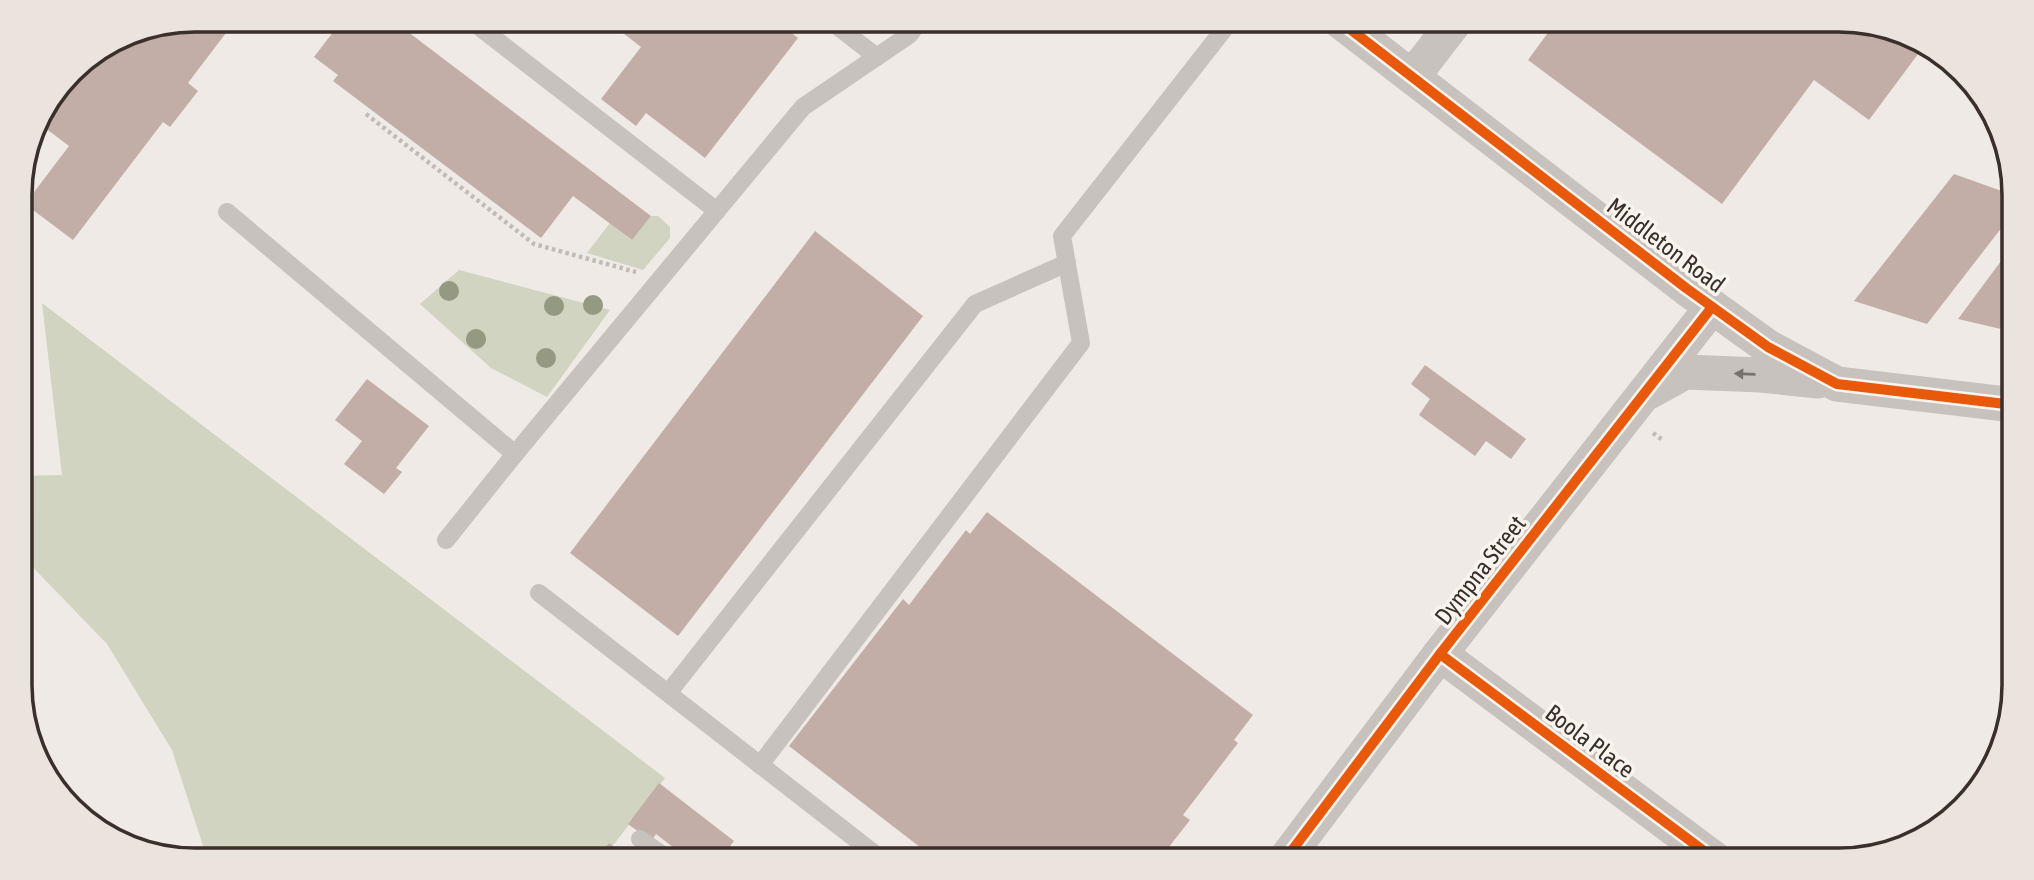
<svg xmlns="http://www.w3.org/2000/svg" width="2034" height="880" viewBox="0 0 2034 880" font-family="'Asap Condensed',sans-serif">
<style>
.green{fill:#d1d4c0}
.building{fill:#c2aea7}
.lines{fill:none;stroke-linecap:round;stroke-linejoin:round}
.path{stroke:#c1bbb6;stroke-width:4.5;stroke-dasharray:3.5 3.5;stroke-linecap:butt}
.service{stroke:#c8c2be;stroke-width:18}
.minor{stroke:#c8c2be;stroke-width:35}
.cycleway-casing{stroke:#faf4ee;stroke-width:15}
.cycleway{stroke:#e8590c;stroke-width:10}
.tree{fill:#949981}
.oneway{fill:#7a716d}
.labels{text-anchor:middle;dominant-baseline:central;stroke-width:7;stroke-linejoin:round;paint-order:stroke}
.street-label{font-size:24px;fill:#3a2f2b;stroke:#faf4ee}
.rim{fill:none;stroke:#3a2f2b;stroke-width:3.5}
</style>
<rect width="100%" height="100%" fill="#efeae5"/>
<g class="green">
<polygon points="651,216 658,216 670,227 670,238 643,270 587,253 610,223 631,240"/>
<polygon points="459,270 610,310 547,397 491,368 420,304"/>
<polygon points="42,303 665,778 601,861 208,861 172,750 107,644 20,554 20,476 62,475"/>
</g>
<g class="building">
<polygon points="195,19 232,19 235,21 188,83 198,91 170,127 163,122 73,240 25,204 69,146 36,121 37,118 79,63 128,32"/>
<polygon points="343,19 391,19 651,216 632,240 573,196 541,238 333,81 338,75 314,57"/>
<polygon points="605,19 774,19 798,38 705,158 646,113 636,126 601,99 641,47"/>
<polygon points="1558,19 1839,19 1906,32 1924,46 1869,120 1814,80 1722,204 1528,60"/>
<polygon points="1954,174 2013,195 2013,213 1927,324 1854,301"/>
<polygon points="815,231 923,316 678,636 570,553"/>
<polygon points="2013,245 2014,332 1958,319"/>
<polygon points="1425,365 1526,439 1511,459 1486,441 1475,456 1419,415 1430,399 1411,384"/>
<polygon points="367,379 429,426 396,468 402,472 384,494 344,464 362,441 335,420"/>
<polygon points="987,512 1253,715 1234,740 1238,743 1183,815 1190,820 1158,861 938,861 789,746 903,599 909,605 966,530 970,534"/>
<polygon points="659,783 734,841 719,861 691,861 656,834 651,841 628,824"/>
<polygon points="609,843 632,861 595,861"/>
</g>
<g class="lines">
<g class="path">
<polyline points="366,114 534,244 636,272"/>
<polyline points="1653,433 1664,441"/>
</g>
<g class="service">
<polyline points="469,19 717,211"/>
<polyline points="828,19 877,57"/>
<polyline points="227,212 515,454 803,107 909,35 921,19"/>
<polyline points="446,540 515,454"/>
<polyline points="539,593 884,861"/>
<polyline points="669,692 975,304 1067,263"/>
<polyline points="760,765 1081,343 1062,236 1232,19"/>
<polyline points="640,839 671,861"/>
</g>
<g class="minor">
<polyline points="1337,19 1686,288 1768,347 1837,384 2014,405"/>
<polyline points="1413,76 1457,19"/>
<polyline points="1649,392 1685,372 1761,375 1818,381"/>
<polyline points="1440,654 1716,860"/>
<polyline points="1284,861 1440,654 1712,307"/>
</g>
<defs>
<g id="cycleway">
<polyline points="1337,19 1686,288 1768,347 1837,384 2014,405"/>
<polyline points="1440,654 1716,860"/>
<polyline points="1284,861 1440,654 1712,307"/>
</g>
</defs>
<use href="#cycleway" class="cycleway-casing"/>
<use href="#cycleway" class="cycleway"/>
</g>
<g class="tree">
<circle cx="449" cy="291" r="10"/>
<circle cx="593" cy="305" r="10"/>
<circle cx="554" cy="306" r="10"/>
<circle cx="476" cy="339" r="10"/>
<circle cx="546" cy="358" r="10"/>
</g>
<defs><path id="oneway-solid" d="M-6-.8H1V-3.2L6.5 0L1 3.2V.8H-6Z" transform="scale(1.75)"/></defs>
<use class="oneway" href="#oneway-solid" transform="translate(1745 374) rotate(-178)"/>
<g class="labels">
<g class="street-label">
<text transform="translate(1666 245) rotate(37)">Middleton Road</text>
<text transform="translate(1480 570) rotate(-52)">Dympna Street</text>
<text transform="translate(1590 741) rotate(37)">Boola Place</text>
</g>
</g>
<path d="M0 0H2034V880H0ZM195 32H1839A163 163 0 0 1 2002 195V685A163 163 0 0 1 1839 848H195A163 163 0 0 1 32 685V195A163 163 0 0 1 195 32Z" fill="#ebe4de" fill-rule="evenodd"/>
<path class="rim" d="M195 32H1839A163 163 0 0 1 2002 195V685A163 163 0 0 1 1839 848H195A163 163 0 0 1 32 685V195A163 163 0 0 1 195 32Z"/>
</svg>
